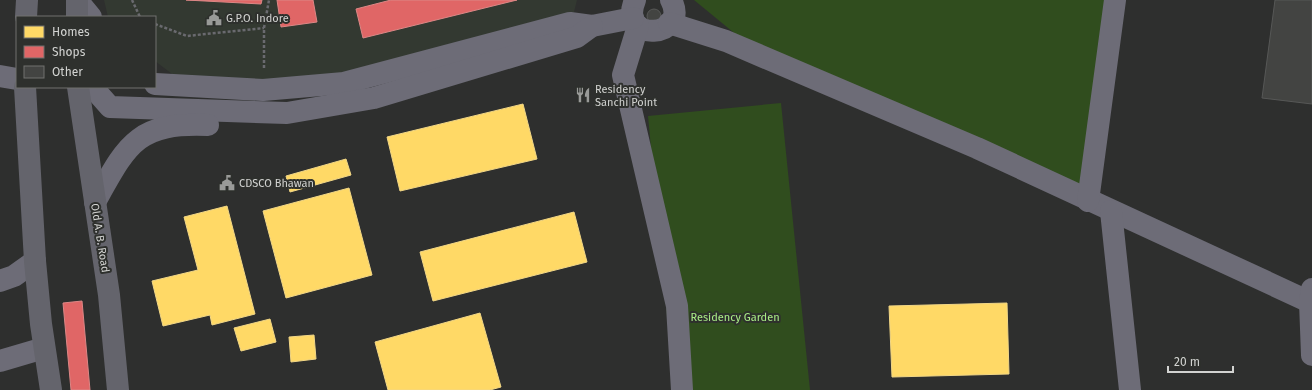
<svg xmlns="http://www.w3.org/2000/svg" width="1312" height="390" viewBox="0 0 1312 390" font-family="'Fira Sans',sans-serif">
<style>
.built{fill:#333931}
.green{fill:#304d1e}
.homes{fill:#ffd966;stroke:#f2d786}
.shops{fill:#e06666;stroke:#dc8786}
.building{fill:#434442;stroke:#575857}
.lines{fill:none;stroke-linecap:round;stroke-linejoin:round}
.path{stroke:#6a6a6f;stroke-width:2.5;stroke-dasharray:3 2;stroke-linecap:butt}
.minor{stroke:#6d6c77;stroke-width:22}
.major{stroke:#64646c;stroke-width:22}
.labels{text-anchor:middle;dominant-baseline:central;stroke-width:4;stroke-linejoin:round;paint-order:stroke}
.poi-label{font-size:11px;fill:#d2d3d1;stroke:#2e302d;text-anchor:start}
.street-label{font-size:11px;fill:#d2d3d1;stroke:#2e302d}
.park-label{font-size:11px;fill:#a9ec86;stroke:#2e302d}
</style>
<rect width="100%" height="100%" fill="#2e2f2e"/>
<polygon class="built" points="104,0 577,0 574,12 424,58 261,92 176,77 155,61 155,17 108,17"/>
<g class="green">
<polygon points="694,0 1115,0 1088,201 750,46"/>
<polygon points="781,103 810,390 674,390 648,116"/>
</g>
<g class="homes">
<polygon points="523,104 537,159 400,191 387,137"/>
<polygon points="346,159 351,175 290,192 286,176"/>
<polygon points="349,188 372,275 286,298 263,211"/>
<polygon points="227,206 255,314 212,325 210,315 163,326 152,281 198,270 184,217"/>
<polygon points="574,212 587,262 433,301 420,252"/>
<polygon points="1007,303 1009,374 892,377 889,306"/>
<polygon points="480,313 501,387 490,390 388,390 375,342"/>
<polygon points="270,319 276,342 241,351 234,328"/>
<polygon points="314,335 316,359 291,362 289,337"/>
</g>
<g class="shops">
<polygon points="186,0 262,0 261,4"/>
<polygon points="277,0 313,0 317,22 281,27"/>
<polygon points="391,0 517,0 363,38 356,9"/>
<polygon points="82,301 90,390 71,390 63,303"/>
</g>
<g class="building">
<polygon points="1275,0 1312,0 1312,104 1262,98"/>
<circle cx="654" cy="16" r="7"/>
</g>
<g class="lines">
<g class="path">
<polyline points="132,0 140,17"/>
<polyline points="155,24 187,36 264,28"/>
<polyline points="264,68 264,28 269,0"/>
</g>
<g class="minor">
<polyline points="77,0 91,17"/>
<path d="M635,0C617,44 691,38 671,0"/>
<polyline points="669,23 726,41 977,148 1312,303"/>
<polyline points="638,26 623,75 677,306 682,390"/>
<polyline points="0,76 17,79"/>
<polyline points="155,84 263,90 344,83 570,23 592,26 633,18"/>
<polyline points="95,90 110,107 287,113 374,98 577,37 592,26"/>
<polyline points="1088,201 1115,0"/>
<path d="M95,202C127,145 136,122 208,125"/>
<polyline points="1111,211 1130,390"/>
<polyline points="0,281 14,276 35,261"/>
<polyline points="1312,289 1310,302 1312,355"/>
<polyline points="0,361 44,348"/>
</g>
<g class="major">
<polyline points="77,0 77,17"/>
<polyline points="26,17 27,0"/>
<polyline points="25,87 35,261 41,324 51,390"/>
<polyline points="78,87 109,295 118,390"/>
</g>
</g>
<defs>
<symbol id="civic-bare" viewBox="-9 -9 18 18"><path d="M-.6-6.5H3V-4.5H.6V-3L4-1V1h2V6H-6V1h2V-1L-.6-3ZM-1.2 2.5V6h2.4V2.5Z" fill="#999a98" stroke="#2e302d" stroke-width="2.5" paint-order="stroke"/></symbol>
<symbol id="restaurant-bare" viewBox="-9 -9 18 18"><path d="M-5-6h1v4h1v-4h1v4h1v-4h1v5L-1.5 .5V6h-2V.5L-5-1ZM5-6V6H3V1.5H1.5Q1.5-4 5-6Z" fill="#999a98" stroke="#2e302d" stroke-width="2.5" paint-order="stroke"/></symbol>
</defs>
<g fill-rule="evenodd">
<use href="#civic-bare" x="203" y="7" width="22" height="22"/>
<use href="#restaurant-bare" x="572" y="84" width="22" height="22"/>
<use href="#civic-bare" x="216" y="172" width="22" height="22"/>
</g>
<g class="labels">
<g class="poi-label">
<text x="226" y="18">G.P.O. Indore</text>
<text x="595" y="89">Residency<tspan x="595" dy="13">Sanchi Point</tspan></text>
<text x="239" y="183">CDSCO Bhawan</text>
</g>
<g class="street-label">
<text transform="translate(100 238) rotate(81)">Old A. B. Road</text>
</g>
<g class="park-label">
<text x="735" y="317">Residency Garden</text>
</g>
</g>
<rect x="16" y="16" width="140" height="72" fill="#2e302d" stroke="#70716f"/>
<rect x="24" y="26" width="20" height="12" fill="#ffd966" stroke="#70716f"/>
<text x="52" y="36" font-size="12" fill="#d2d3d1">Homes</text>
<rect x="24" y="46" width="20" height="12" fill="#e06666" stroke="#70716f"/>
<text x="52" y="56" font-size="12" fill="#d2d3d1">Shops</text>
<rect x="24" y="66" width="20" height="12" fill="#434442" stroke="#70716f"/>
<text x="52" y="76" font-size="12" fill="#d2d3d1">Other</text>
<path d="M1168 366v6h65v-6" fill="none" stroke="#d2d3d1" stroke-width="2"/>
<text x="1174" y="366" font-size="12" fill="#d2d3d1" stroke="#2e302d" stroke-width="3" paint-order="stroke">20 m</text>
</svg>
